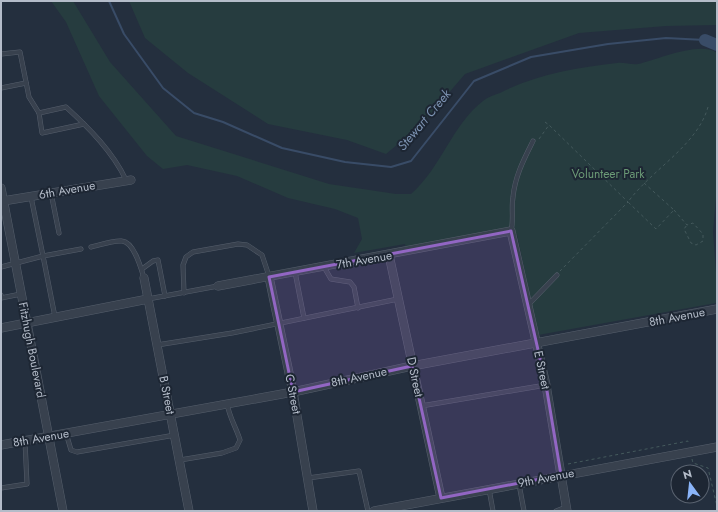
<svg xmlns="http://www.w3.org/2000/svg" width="718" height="512" viewBox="0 0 718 512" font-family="Jost,sans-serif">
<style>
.green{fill:#263c3f}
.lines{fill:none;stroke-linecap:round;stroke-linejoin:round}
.stream{stroke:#394c67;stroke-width:2}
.river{stroke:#394c67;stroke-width:12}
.lane-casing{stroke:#565f6c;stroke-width:5}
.street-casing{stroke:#565f6c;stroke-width:9}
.path{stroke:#44595c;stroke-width:1;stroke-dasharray:3 3;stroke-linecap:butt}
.lane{stroke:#38414e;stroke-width:4}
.street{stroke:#38414e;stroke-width:8}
.marked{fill:#9266c3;fill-opacity:0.2;stroke:#9266c3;stroke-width:3;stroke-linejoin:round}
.labels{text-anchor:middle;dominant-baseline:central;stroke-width:4;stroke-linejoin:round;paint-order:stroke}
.park-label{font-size:12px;fill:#6b9a76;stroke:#1d2633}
.street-label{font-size:12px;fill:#b4bcc9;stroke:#1d2633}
.water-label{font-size:13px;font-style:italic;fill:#7c92b1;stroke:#1d2633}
</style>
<rect width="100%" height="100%" fill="#242f3e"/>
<g class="green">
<path d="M51,1H73L110,62L176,136L329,184L396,194H411C441,168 452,125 483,101C488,97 494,95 500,93C537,74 576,68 617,63C624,62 631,65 638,64C656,60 701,40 717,53V186L713,232L716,272V303L538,335L517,234L500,235L407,253L405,244L354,253L362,239L358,218L335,209L288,198L237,176L187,165L163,169L147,156L99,96L66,22Z"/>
<polygon points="129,1 717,1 717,25 666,26 579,33 465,74 422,124 386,154 347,140 268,124 188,73 145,38"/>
</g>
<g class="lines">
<polyline class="stream" points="109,1 124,34 163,88 194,113 223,122 282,148 345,162 391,167 411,161 474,81 531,57 608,44 666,38 705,40"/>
<polyline class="river" points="705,40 717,45"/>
<defs>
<g id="lane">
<path d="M1,54L20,52L29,97L39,113L66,107C89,128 113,152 126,180"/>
<polyline points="1,88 26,83"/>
<polyline points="39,113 42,133 84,124"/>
<polyline points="51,193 59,233"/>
<path d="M511,231C514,220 511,208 513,197C515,176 524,159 533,141"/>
<path d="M91,247C100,245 113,240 122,241C134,242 141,268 144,278"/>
<polyline points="1,267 43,256 31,197"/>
<polyline points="324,267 331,279 350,282 354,287 358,308"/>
<polyline points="142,269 153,261 158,260 165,296"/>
<polyline points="295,272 304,318"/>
<polyline points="184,293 183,265 186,257 193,252 238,244 247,245 262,255 269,276"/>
<polyline points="1,295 1,298 21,294"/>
<polyline points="148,299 218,286"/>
<polyline points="528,305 557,275"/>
<polyline points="55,317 43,256 81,249"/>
<polyline points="157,345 232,333 398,299"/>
<polyline points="421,406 546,385"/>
<polyline points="66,433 71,450 77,452 175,435"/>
<path d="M180,460L222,453L236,448L240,440C236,427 229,417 227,403"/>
<polyline points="308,478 359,471 368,511"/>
<polyline points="519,484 524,511"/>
<polyline points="1,488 27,484 25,441"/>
<polyline points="489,489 493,511"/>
<polyline points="556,511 566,507"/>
</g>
<g id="street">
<polyline points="1,188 63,511"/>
<polyline points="3,201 131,180"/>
<polyline points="389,255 441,498"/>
<polyline points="269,277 293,392 313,511"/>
<polyline points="144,278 189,511"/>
<polyline points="218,286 511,231 546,385 567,511"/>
<polyline points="1,328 148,299"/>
<polyline points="1,445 293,392 412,366 717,309"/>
<polyline points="374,511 717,447"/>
</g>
</defs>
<use href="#lane" class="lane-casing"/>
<use href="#street" class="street-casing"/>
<g class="path">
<polyline points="545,122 549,125"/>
<polyline points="539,139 549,125 628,202 560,271"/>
<path d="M644,183L674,210L656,229L628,202C651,170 697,146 708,107"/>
<polyline points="674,210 687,225 693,223 703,234 703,241 696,245 691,243 684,229 687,225"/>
<polyline points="692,459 693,463 708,468 717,506"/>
<polyline points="568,464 688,441 688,444"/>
</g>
<use href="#lane" class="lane"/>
<use href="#street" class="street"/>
</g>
<path class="marked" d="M511,231L546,385L561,475L441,498L412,366L293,392L269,277Z"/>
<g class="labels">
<g class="park-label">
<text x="608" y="174">Volunteer Park</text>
</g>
<g class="street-label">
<text transform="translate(67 190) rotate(-10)">6th Avenue</text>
<text transform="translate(364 260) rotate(-10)">7th Avenue</text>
<text transform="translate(677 317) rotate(-11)">8th Avenue</text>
<text transform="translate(32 350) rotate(79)">Fitzhugh Boulevard</text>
<text transform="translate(542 370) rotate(78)">E Street</text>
<text transform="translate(359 377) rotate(-12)">8th Avenue</text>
<text transform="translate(415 377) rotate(78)">D Street</text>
<text transform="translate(293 394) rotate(79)">C Street</text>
<text transform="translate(167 395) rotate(79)">B Street</text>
<text transform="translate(41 438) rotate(-10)">8th Avenue</text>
<text transform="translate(546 478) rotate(-11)">9th Avenue</text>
</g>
<g class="water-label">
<text transform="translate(424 120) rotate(-50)">Stewart Creek</text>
</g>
</g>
<rect width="718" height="512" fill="none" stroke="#b4bcc9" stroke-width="4"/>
<g transform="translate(690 484) rotate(345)"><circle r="19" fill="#1d2633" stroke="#59626f"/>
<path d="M0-3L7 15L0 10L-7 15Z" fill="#8ab4f8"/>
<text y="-6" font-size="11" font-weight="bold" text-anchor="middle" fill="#b4bcc9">N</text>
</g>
</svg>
